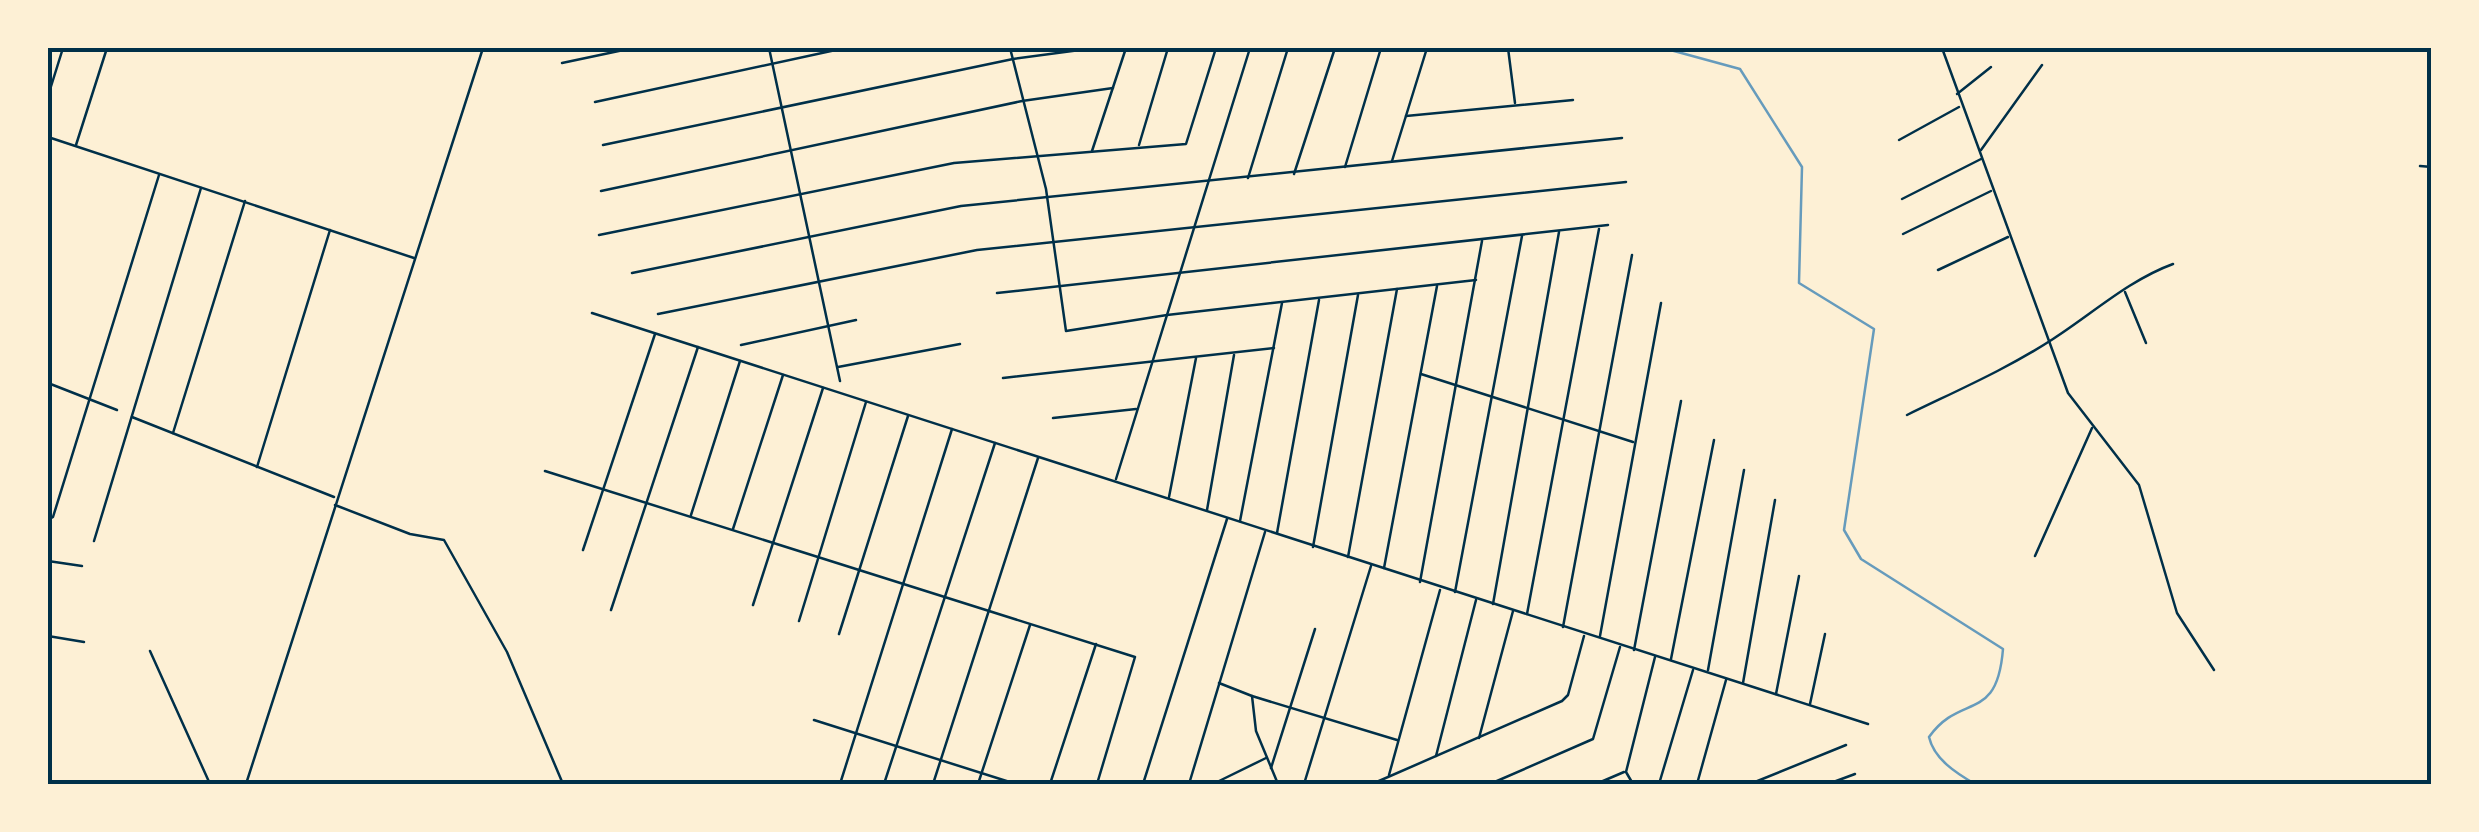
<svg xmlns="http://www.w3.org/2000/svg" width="2479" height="832" viewBox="0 0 2479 832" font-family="'Public Sans',sans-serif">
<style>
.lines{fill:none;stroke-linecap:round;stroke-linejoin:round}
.stream{stroke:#669bbc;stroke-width:2.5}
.minor{stroke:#003049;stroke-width:2.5}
.neatline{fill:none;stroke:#003049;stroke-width:4}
</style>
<rect width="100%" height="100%" fill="#fdf0d5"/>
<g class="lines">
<path class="stream" d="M1663,48L1740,69L1802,167L1799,283L1874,329L1844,530L1861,559L2003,649C1997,724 1961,692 1929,737C1934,759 1956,773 1975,784"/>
<g class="minor">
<polyline points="769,48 840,381"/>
<polyline points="1010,48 1046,189 1066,331 1167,315 1476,280"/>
<polyline points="1508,48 1515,103"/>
<polyline points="1942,48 2068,393 2139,485 2177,613 2214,670"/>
<polyline points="562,63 633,48"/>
<polyline points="1957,94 1991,67"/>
<polyline points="48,96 63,48"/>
<polyline points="595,102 845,48"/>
<polyline points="1406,116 1573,100"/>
<polyline points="48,137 414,258"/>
<polyline points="1899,140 1959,107"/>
<polyline points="76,145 107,48"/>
<polyline points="603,145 1013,59 1095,48"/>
<polyline points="1139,145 1168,48"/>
<polyline points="1981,150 2042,65"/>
<polyline points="1092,151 1126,48"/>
<polyline points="1392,161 1427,48"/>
<polyline points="2420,166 2432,167"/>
<polyline points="1345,167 1381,48"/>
<polyline points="1294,174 1335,48"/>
<polyline points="1248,178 1288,48"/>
<polyline points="601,191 1022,101 1113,88"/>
<polyline points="1902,199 1981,159"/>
<polyline points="1903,234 1991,191"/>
<polyline points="599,235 954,163 1186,144 1216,48"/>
<polyline points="1938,270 2008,237"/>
<polyline points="632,273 961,206 1622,138"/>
<polyline points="2125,292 2146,343"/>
<polyline points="997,293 1608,225"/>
<polyline points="592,313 1868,724"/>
<polyline points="658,314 977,250 1626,182"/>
<polyline points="741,345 856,320"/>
<polyline points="838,367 960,344"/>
<polyline points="1421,374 1633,442"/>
<polyline points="1003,378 1274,348"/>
<polyline points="48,383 117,410"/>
<path d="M1907,415C1956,391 2007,369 2053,339C2092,314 2129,280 2173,264"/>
<polyline points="132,417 334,497"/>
<polyline points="1053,418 1136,409"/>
<polyline points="173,433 245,201"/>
<polyline points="257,467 330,230"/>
<polyline points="545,471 1135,657 1097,784"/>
<polyline points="1116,479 1250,48"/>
<polyline points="1169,497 1196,358"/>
<polyline points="335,505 410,534 444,540 507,652 563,784"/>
<polyline points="1207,510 1234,355"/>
<polyline points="691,515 740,361"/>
<polyline points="48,520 53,517 159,175"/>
<polyline points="1240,521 1282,303"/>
<polyline points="733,529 783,375"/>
<polyline points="1277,533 1319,300"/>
<polyline points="94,541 201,188"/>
<polyline points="1313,547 1358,295"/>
<polyline points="583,550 655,334"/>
<polyline points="2035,556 2092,428"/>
<polyline points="1348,557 1397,289"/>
<polyline points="48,561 82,566"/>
<polyline points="1384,568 1437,286"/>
<polyline points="1420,582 1482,241"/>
<polyline points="1455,592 1522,236"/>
<polyline points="1493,604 1559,232"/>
<polyline points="753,605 823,388"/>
<polyline points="611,610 698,347"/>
<polyline points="1527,614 1599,229"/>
<polyline points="799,621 866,402"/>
<polyline points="1563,627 1632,255"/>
<polyline points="839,634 908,416"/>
<polyline points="48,636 84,642"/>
<polyline points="1600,636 1661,303"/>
<polyline points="1634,650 1681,401"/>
<polyline points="150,651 210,784"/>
<polyline points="1671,659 1714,440"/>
<polyline points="1708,670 1744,470"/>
<polyline points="1219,683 1252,696 1256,731 1278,784"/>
<polyline points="1743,683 1775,500"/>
<polyline points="1776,694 1799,576"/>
<polyline points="1252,696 1397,740"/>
<polyline points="1810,704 1825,634"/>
<polyline points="814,720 1016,784"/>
<polyline points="1479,738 1513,611"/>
<polyline points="1436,756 1476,600"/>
<polyline points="1271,768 1315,629"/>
<polyline points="1389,775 1440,590"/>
<polyline points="246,784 483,48"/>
<polyline points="840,784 952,429"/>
<polyline points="884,784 995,443"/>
<polyline points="933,784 1038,458"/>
<polyline points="978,784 1030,625"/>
<polyline points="1050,784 1096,644"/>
<polyline points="1143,784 1227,519"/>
<polyline points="1189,784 1265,532"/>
<polyline points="1213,784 1266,758"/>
<polyline points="1304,784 1371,566"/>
<polyline points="1372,784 1562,701 1568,695 1584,636"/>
<polyline points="1490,784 1593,739 1620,647"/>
<polyline points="1596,784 1624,772"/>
<polyline points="1633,784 1626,772 1655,657"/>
<polyline points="1659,784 1693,670"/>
<polyline points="1697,784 1726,680"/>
<polyline points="1750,784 1846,745"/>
<polyline points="1828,784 1855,774"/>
</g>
</g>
<rect width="2479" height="832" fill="none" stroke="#fdf0d5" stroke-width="100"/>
<rect x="50" y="50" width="2379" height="732" class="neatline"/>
</svg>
